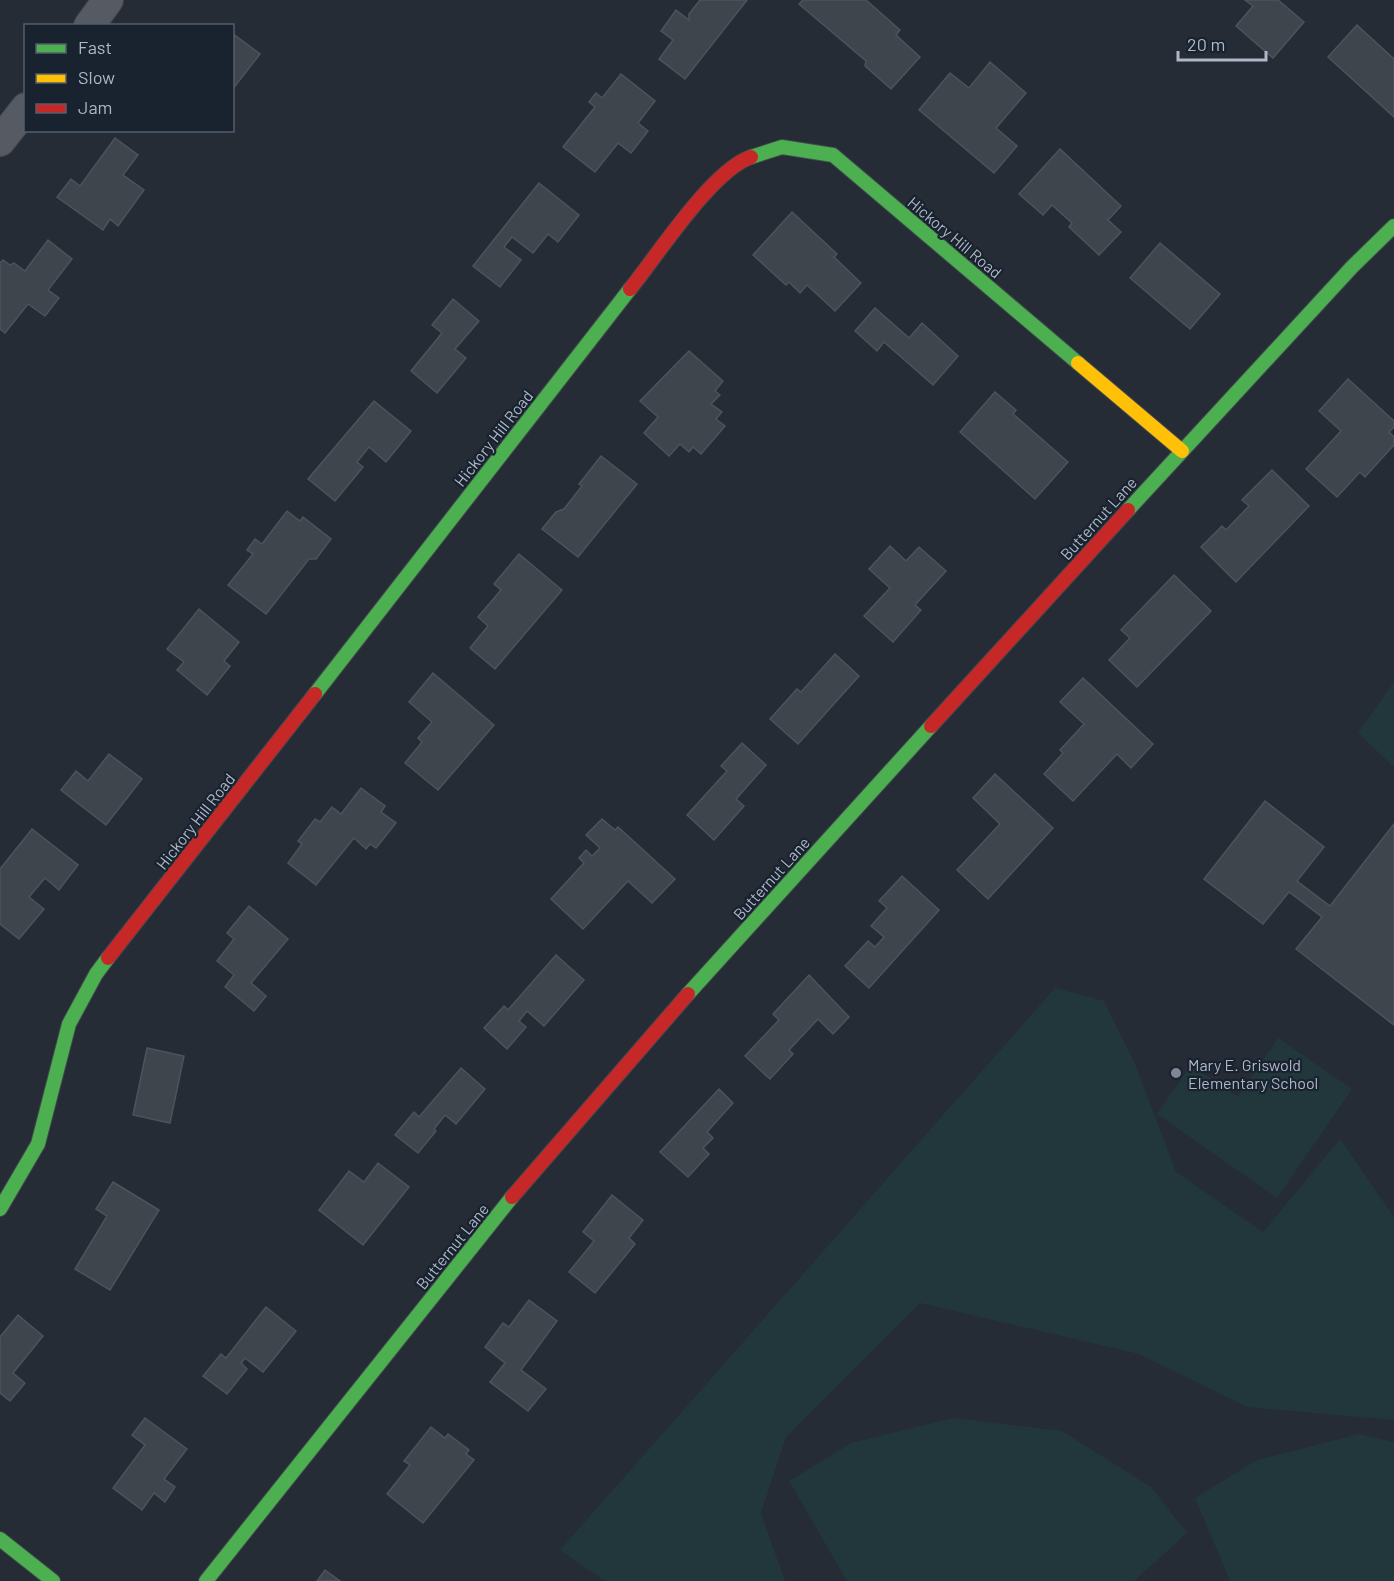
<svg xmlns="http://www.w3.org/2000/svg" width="1394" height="1581" viewBox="0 0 1394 1581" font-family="Barlow,sans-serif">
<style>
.green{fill:#22373b}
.building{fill:#3f454d;stroke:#4d535d;stroke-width:1.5}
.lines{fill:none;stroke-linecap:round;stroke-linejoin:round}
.street-casing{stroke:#41474e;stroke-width:32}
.fast-casing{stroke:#41474e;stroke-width:16}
.slow-casing{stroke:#41474e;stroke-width:16}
.jam-casing{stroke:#41474e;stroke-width:16}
.street{stroke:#565a62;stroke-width:30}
.fast{stroke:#4caf50;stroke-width:14}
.slow{stroke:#ffc107;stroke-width:14}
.jam{stroke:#c62828;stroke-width:14}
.poi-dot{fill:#7e8794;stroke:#19222f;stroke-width:2}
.labels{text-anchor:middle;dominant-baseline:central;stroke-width:4.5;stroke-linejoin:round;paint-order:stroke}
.street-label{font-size:16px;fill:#aeb8c7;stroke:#19222f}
.poi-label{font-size:16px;fill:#aeb8c7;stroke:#19222f;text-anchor:start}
</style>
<rect width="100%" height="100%" fill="#252c35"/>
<g class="green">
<polygon points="1394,682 1394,767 1358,733"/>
<polygon points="1055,988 1104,1001 1135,1064 1176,1172 1263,1232 1340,1139 1394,1217 1394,1420 1247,1407 1139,1354 920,1303 786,1437 761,1513 785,1581 605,1581 560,1550"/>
<polygon points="1278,1038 1352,1089 1277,1198 1157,1114 1191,1065 1238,1097"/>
<polygon points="953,1418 1062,1431 1151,1487 1187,1533 1134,1581 847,1581 789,1481 851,1443"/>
<polygon points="1359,1434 1394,1442 1394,1581 1230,1581 1195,1498 1257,1460"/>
</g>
<g class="building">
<polygon points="700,0 747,0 685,79 659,59 673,40 661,31 676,10 689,20 689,14"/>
<polygon points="803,0 866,0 900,30 896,35 920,57 891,89 865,66 866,61 799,4"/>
<polygon points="1245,0 1278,0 1304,22 1273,58 1236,26 1253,6"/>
<polygon points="1357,25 1394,59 1394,117 1328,57"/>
<polygon points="232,33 260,54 232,90"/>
<polygon points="990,62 1026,93 996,128 1017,146 994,173 919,110 950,73 969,88"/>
<polygon points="621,74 655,101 638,123 648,131 631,153 618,143 595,172 563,147 595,107 589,102 596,93 602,98"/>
<polygon points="115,138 138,155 123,175 144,190 118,226 110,219 103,230 57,197 71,179 80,186"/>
<polygon points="1060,149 1121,206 1108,220 1121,232 1099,255 1069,227 1072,223 1052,205 1043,215 1019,194"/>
<polygon points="539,183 579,215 558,242 548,234 533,253 512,237 504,247 521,260 500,287 473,266"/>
<polygon points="792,212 837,254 834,257 861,283 835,311 807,285 800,293 789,282 786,285 753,255"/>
<polygon points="48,240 72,259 48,290 59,298 45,316 28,304 5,333 0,329 0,263 3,260 10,265 14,263 25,271"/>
<polygon points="1160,243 1220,294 1190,329 1130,278"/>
<polygon points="453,299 479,321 455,349 466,358 437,393 411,371 442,333 432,325"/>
<polygon points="875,308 909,338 922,323 958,356 933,385 884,342 877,351 855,331"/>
<polygon points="689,351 723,381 715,391 720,395 711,404 722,412 716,419 725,426 701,454 693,447 689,452 680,444 669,456 644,433 658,417 640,401"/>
<polygon points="1348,379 1394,421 1394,427 1389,432 1394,437 1394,445 1365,477 1360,472 1337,497 1306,469 1341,431 1319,411"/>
<polygon points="995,392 1016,410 1013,414 1068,462 1035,499 960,432"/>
<polygon points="374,401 411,431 386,462 369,447 357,462 363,467 335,501 308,479"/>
<polygon points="601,456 637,484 578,557 542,529 556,512 564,509 582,486 579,484"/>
<polygon points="1272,470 1309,506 1236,582 1201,547 1222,526 1226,530 1249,506 1242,500"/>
<polygon points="287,511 300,521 303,517 331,539 316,559 309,559 266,614 228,585 253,554 247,550 255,539 262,544"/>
<polygon points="890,546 906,561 919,547 946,571 915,605 921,610 893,642 864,616 890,588 869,569"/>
<polygon points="519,554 562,590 495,669 470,648 488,626 478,617 501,590 494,584"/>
<polygon points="1174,575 1211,611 1137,687 1109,660 1130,638 1121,630"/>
<polygon points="199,609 239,642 224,661 230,666 207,695 177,670 184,662 167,649"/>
<polygon points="835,654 859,676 798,744 770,719 797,689 801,692"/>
<polygon points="433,673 494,725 438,790 405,763 422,742 418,738 432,722 409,702"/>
<polygon points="1083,678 1153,744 1131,768 1117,754 1073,801 1044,774 1063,753 1060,750 1084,724 1060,702"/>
<polygon points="742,743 766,765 736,799 744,806 714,840 687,815 727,771 721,766"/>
<polygon points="109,754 142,779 106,825 61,790 76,771 88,781"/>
<polygon points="995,774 1053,828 988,899 957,870 1000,824 973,798"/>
<polygon points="361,788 385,806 381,812 396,823 376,848 370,844 366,849 354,838 316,885 288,863 302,844 298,841 315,819 320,822 332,807 341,814"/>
<polygon points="1265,801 1324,847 1297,881 1330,906 1394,824 1394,1025 1296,949 1322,917 1289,892 1263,924 1204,879"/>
<polygon points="602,819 615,830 618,827 675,879 652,903 628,881 583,929 551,899 584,863 579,858 586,850 592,856 600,848 586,835"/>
<polygon points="32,829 78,865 59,890 45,878 29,897 44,909 19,939 0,924 0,869"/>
<polygon points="902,876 939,910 869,988 845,966 868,941 875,947 884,937 871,926 887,908 879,901"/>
<polygon points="249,906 288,939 251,983 266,996 254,1011 225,987 234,975 217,961 234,939 227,933"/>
<polygon points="556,955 584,980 544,1026 527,1011 519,1021 526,1027 507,1049 484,1028 504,1006 508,1010"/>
<polygon points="809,975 849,1017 833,1034 818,1019 789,1050 793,1054 770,1079 745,1056 779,1020 773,1014"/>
<polygon points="147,1048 184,1056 170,1123 133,1115"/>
<polygon points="461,1068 485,1089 456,1124 445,1115 434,1129 436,1131 418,1153 395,1135 414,1112 419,1117"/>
<polygon points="719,1089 733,1103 707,1132 713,1138 703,1148 709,1154 688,1177 660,1152"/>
<polygon points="378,1163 409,1187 363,1245 319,1210 349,1171 364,1182"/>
<polygon points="113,1182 159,1210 110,1290 75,1269 107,1216 96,1209"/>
<polygon points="612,1195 643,1220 629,1238 635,1244 595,1293 569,1272 594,1241 583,1232"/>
<polygon points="529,1300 557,1321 521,1370 546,1389 528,1411 490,1382 505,1363 485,1347 503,1323 509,1327"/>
<polygon points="266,1307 296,1331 263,1372 245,1358 241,1363 247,1369 227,1394 203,1376 221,1354 226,1358"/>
<polygon points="18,1315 43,1336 13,1373 25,1383 10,1401 0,1393 0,1337"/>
<polygon points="145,1418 187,1449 164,1479 175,1487 165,1502 154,1493 142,1510 113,1488 145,1445 132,1435"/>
<polygon points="431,1427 445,1438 448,1434 469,1450 466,1454 474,1460 423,1523 387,1494 410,1465 404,1461"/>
<polygon points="325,1570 340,1581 317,1581"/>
</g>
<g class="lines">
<defs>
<g id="street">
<polyline points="89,26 108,0"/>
<polyline points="0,141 26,108"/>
</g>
<g id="fast">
<polyline points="751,157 782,147 833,155 1078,363"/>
<polyline points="1128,510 1352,267 1394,226"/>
<polyline points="315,694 630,289"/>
<polyline points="688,994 931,726"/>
<polyline points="0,1209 38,1144 69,1024 96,974 108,958"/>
<polyline points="0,1539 53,1581"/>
<polyline points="206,1581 512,1197"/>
</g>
<polyline id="slow" points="1078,363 1182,451"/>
<g id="jam">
<path d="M630,289C657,256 712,170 751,157"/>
<polyline points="931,726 1128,510"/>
<polyline points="108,958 315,694"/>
<polyline points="512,1197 688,994"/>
</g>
</defs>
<use href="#street" class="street-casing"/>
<use href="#fast" class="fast-casing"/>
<use href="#slow" class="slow-casing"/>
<use href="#jam" class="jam-casing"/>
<use href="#street" class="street"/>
<use href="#fast" class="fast"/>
<use href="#slow" class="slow"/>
<use href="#jam" class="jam"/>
</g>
<circle class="poi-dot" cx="1176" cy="1073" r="6"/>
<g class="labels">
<g class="street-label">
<text transform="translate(955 237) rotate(40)">Hickory Hill Road</text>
<text transform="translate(493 438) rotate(-52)">Hickory Hill Road</text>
<text transform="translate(1098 518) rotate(-48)">Butternut Lane</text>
<text transform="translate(195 821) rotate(-52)">Hickory Hill Road</text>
<text transform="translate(771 878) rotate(-48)">Butternut Lane</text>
<text transform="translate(452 1246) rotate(-51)">Butternut Lane</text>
</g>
<g class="poi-label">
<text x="1188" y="1064">Mary E. Griswold<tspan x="1188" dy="18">Elementary School</tspan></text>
</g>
</g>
<rect x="24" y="24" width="210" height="108" fill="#19222f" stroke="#555e6c" stroke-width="1.5"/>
<rect x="36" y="44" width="30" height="9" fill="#4caf50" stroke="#555e6c" stroke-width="1.5"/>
<text x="78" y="54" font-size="18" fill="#aeb8c7">Fast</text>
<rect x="36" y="74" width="30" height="9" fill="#ffc107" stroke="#555e6c" stroke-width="1.5"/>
<text x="78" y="84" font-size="18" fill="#aeb8c7">Slow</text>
<rect x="36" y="104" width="30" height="9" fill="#c62828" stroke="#555e6c" stroke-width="1.5"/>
<text x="78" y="114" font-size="18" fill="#aeb8c7">Jam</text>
<path d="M1178 51v9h88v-9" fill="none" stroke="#aeb8c7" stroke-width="3"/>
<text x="1187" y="51" font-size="18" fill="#aeb8c7" stroke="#19222f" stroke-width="4.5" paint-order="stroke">20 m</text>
</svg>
